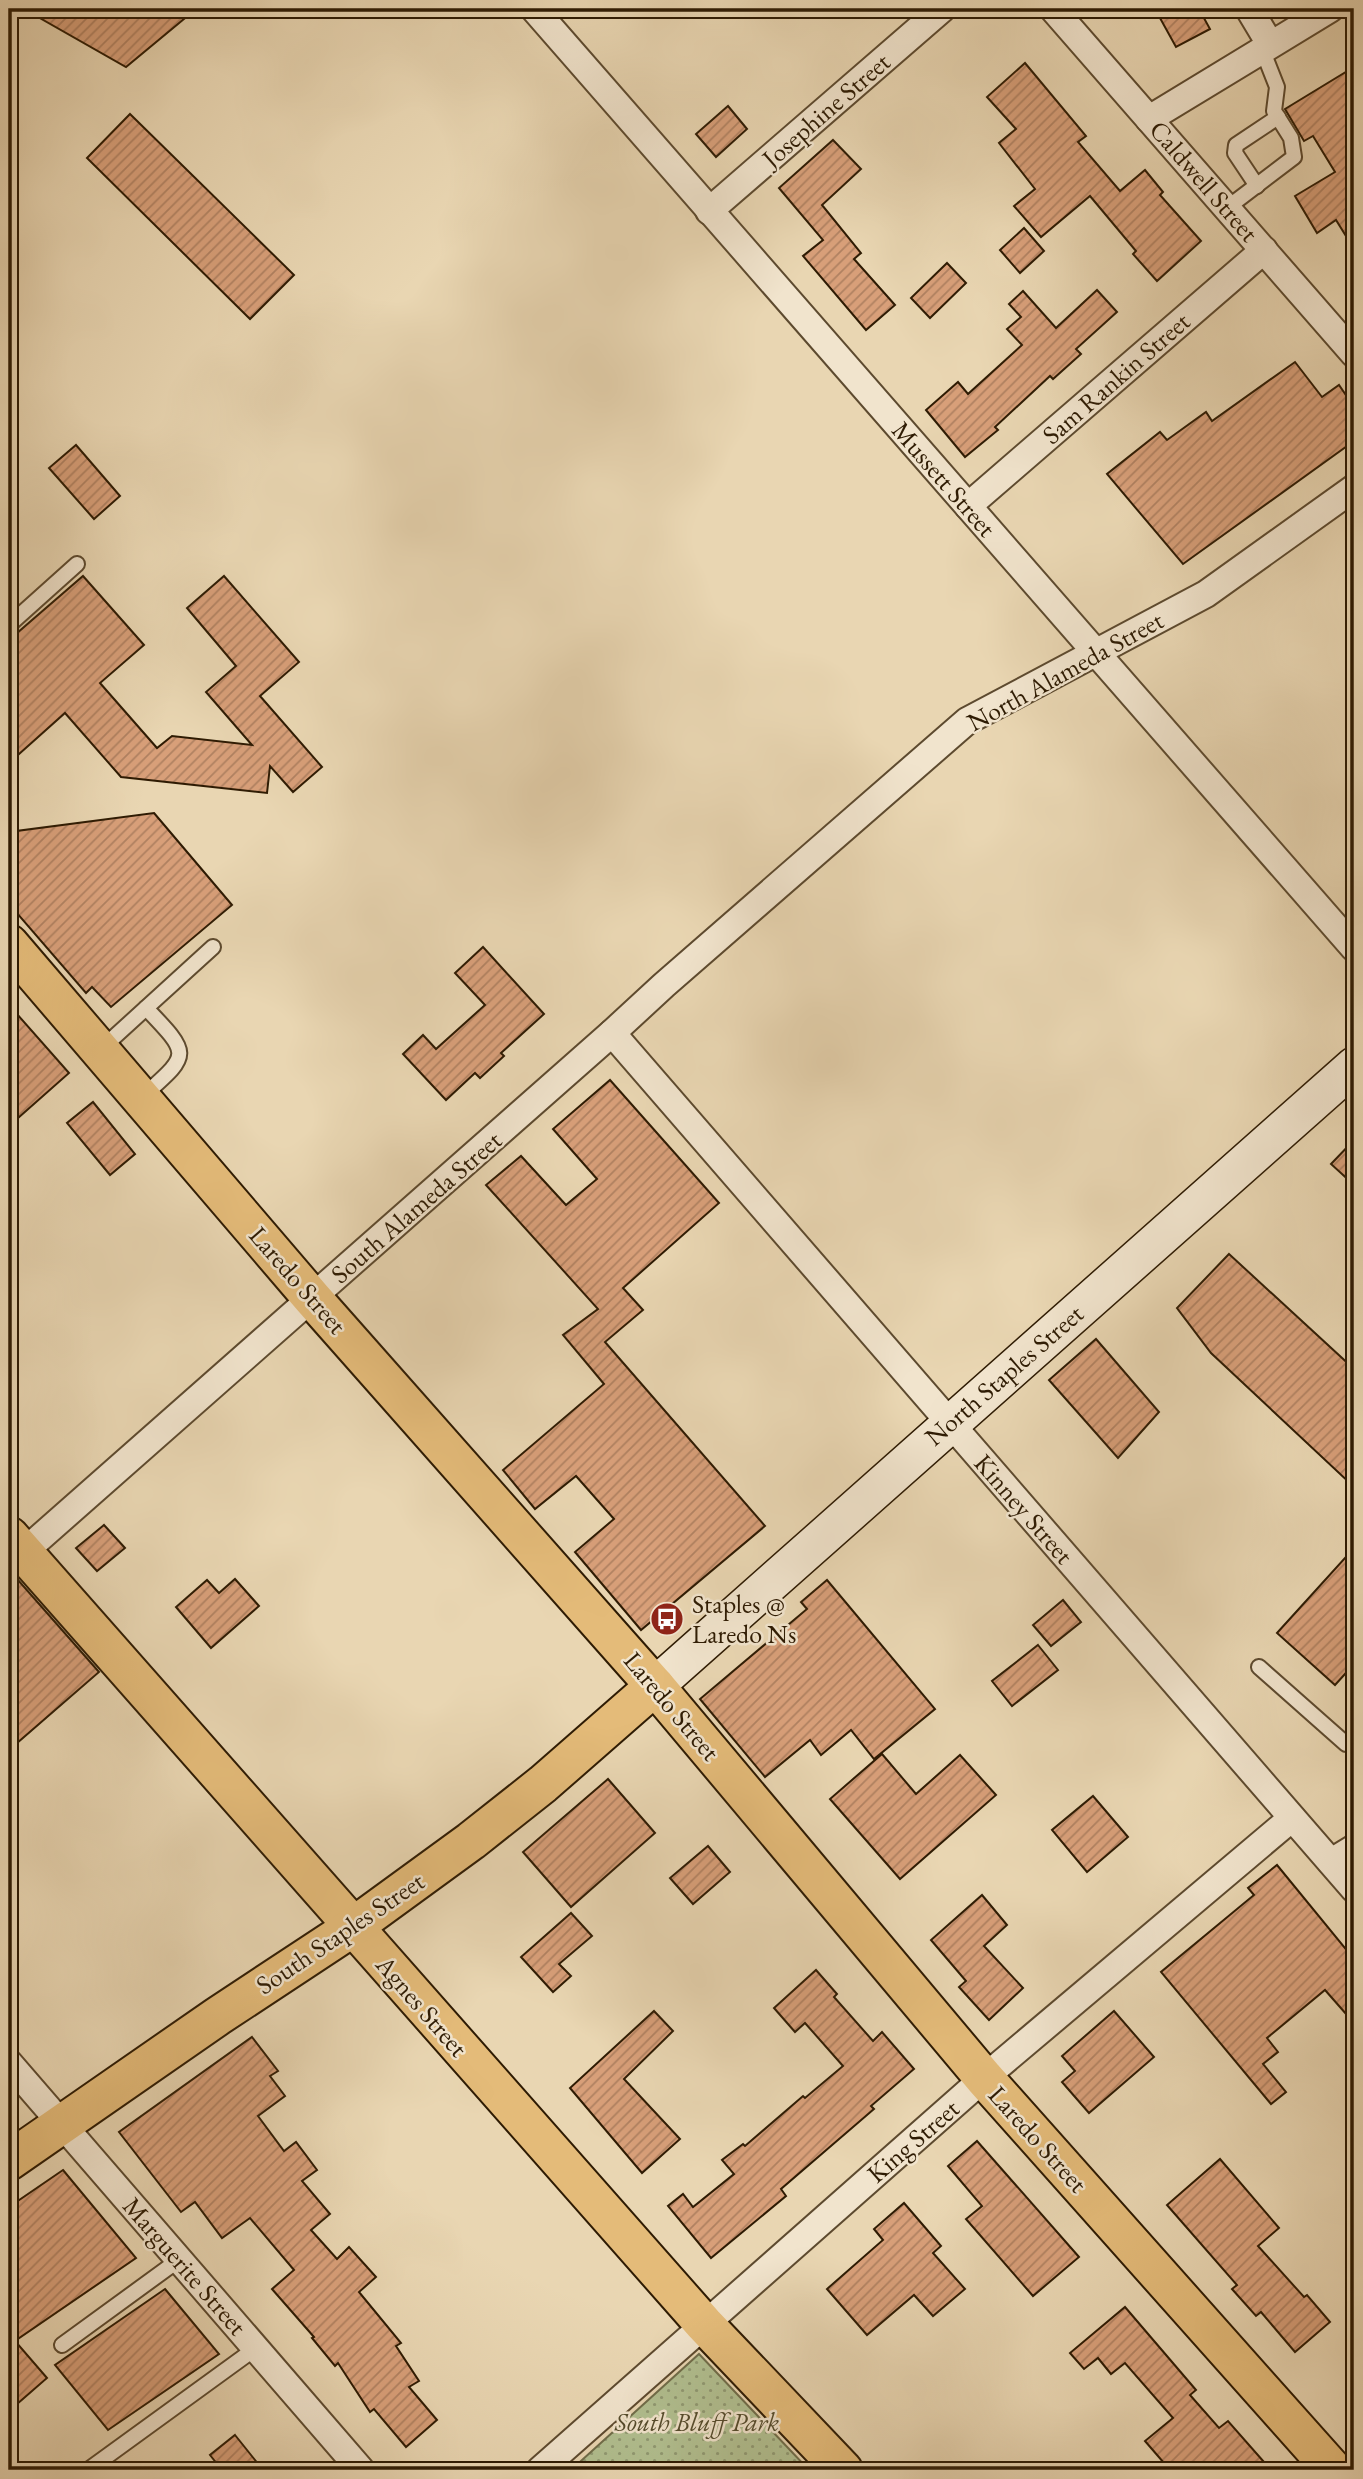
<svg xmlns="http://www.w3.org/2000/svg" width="1363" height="2479" viewBox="0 0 1363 2479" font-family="'EB Garamond',serif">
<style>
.grass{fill:url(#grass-dots);stroke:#706d4a;stroke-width:2}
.building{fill:url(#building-hatch);stroke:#2e1b03;stroke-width:2}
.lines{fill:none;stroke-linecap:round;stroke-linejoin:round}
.lane-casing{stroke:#5d4a2f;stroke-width:18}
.street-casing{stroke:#5d4a2f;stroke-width:30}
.secondary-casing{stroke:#2e1b03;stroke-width:40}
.primary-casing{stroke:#2e1b03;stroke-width:42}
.lane{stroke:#f1e4cd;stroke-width:14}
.street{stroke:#f1e4cd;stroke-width:26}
.secondary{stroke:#f1e4cd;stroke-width:37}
.primary{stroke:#e4bb79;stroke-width:38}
.labels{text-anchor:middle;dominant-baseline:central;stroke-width:5;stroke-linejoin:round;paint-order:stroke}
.street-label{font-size:26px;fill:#2e1b03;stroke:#f1e4cd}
.poi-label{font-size:26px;fill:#2e1b03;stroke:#f1e4cd;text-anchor:start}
.park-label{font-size:26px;font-style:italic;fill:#554c2d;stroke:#f1e4cd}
</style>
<defs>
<pattern id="grass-dots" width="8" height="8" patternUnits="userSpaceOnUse" patternTransform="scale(1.75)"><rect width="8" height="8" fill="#b1bf90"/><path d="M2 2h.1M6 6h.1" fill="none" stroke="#909a73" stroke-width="1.8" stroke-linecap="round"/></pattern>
<pattern id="building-hatch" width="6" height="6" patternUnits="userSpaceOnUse" patternTransform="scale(1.75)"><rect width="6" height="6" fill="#d89f79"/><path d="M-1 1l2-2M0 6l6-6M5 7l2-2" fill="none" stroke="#b08161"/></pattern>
</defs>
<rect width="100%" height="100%" fill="#e9d6b2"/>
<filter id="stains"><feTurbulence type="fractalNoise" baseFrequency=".00286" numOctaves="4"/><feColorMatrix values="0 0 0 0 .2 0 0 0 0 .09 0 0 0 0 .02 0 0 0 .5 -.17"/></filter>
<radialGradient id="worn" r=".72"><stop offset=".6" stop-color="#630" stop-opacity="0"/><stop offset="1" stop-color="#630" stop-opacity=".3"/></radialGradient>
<polygon class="grass" points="699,2354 809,2470 571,2470"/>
<g class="building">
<polygon points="24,9 196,9 126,67"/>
<polygon points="1155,9 1199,9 1210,29 1176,47"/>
<polygon points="1025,63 1086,136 1078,142 1120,191 1145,170 1163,192 1160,195 1201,241 1157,281 1133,254 1136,251 1090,196 1041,237 1014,206 1035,189 999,143 1016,129 987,97"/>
<polygon points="1354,67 1354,249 1336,220 1317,233 1295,196 1335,172 1313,136 1304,141 1285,109"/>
<polygon points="728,106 747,129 716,157 696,134"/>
<polygon points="130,114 294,275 250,319 87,158"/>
<polygon points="833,140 861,169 822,205 861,253 854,259 895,305 866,330 803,256 823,240 779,188"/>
<polygon points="1024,228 1044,251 1020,273 1000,250"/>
<polygon points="947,263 966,283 930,318 911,298"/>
<polygon points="1097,290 1117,312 1076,349 1081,354 1053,379 1050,376 995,427 998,430 965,457 926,410 958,382 968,394 1022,345 1007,329 1021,317 1009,304 1023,291 1056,328"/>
<polygon points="1295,362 1322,397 1339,385 1354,407 1354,441 1183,564 1107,474 1160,432 1167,440 1206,412 1212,421"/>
<polygon points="76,445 120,496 94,519 49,468"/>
<polygon points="83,576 144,645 100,683 157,748 172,736 252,745 206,692 236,666 187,608 224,576 299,662 260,696 322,767 293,792 270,766 267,793 121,777 65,713 9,763 9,640"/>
<polygon points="154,813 232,905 111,1007 92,987 86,993 9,904 9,832"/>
<polygon points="483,947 544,1014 501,1053 504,1056 480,1078 475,1073 446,1100 403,1054 423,1035 436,1049 485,1005 455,973"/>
<polygon points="9,1005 69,1073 9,1126"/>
<polygon points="610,1080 719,1203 623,1288 643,1310 605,1342 765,1526 641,1630 575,1552 614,1519 576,1476 535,1509 503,1470 604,1384 563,1335 598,1309 486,1185 521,1156 566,1205 597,1179 553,1129"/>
<polygon points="93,1102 135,1154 110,1175 67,1123"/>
<polygon points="1354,1140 1354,1185 1331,1164"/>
<polygon points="1229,1254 1354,1369 1354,1487 1211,1353 1177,1308"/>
<polygon points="1096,1339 1159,1412 1118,1458 1049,1380"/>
<polygon points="104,1525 125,1548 97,1571 76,1548"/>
<polygon points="1354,1548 1354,1664 1335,1685 1277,1633"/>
<polygon points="235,1579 259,1606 211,1648 176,1607 207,1580 219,1593"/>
<polygon points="18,1580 99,1672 9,1750 9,1588"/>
<polygon points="827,1580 935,1709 874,1759 851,1730 821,1755 810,1740 765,1777 700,1699 807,1609 801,1602"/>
<polygon points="1063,1600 1081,1622 1051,1646 1033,1625"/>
<polygon points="1038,1645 1058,1670 1012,1706 992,1681"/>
<polygon points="882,1754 916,1794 960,1755 996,1795 900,1879 830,1799"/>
<polygon points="608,1779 655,1833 571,1907 523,1852"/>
<polygon points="1093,1796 1128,1837 1087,1872 1052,1830"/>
<polygon points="708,1846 730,1872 693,1904 670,1878"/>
<polygon points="1277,1865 1354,1959 1354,2023 1325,1990 1267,2038 1278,2052 1263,2064 1286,2092 1271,2104 1161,1972 1254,1895 1248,1888"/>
<polygon points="982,1895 1007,1925 984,1946 1023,1988 989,2020 959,1987 966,1981 931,1940"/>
<polygon points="571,1913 592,1936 559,1964 571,1976 553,1992 521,1957"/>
<polygon points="816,1970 837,1994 834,1997 873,2041 882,2032 914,2069 871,2106 874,2109 781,2189 786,2196 711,2258 668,2206 683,2194 693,2207 734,2174 722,2160 743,2144 745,2146 803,2096 805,2098 843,2066 805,2023 795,2032 774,2008"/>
<polygon points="654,2011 673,2031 624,2079 680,2139 642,2173 570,2088"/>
<polygon points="1114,2011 1154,2057 1089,2113 1062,2082 1075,2071 1062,2056"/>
<polygon points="252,2037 278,2071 270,2076 285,2096 258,2116 284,2151 296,2142 317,2170 302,2181 330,2214 311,2230 337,2259 349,2247 376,2277 359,2292 401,2343 396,2346 419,2381 409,2387 437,2420 406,2447 374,2409 370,2412 338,2363 335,2366 312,2338 314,2337 272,2289 294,2270 250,2218 222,2238 195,2202 181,2212 119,2132"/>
<polygon points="977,2141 1079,2257 1033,2296 966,2219 982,2206 948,2166"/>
<polygon points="1220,2159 1279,2228 1258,2246 1304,2297 1307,2295 1330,2322 1295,2352 1261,2312 1256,2316 1232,2289 1237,2285 1167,2205"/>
<polygon points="63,2170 136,2258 15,2341 47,2378 9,2411 9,2207"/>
<polygon points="904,2203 941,2246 933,2253 965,2289 933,2316 914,2295 867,2335 827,2289 883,2240 874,2229"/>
<polygon points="165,2289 219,2354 108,2430 55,2365"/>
<polygon points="1125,2307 1196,2390 1190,2395 1219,2428 1228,2421 1271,2470 1170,2470 1145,2441 1173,2418 1125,2363 1111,2374 1098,2358 1084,2369 1070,2353"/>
<polygon points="235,2435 263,2470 222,2470 210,2455"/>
</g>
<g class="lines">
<defs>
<g id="lane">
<polyline points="1257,186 1235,153 1236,145 1278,117"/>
<polyline points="1227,208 1294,157 1291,138 1274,111 1277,87 1262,49"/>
<polyline points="9,625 77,564"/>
<polyline points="101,1049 213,947"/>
<path d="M142,1097C190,1054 192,1056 146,1008"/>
<polyline points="1259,1667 1346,1744 1354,1735"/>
<polyline points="62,2345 180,2259"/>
<polyline points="88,2470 256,2348"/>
</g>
<g id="street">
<polyline points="534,9 1354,948"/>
<polyline points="1053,9 1354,354"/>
<polyline points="1249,9 1270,44"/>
<polyline points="1149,119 1330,9"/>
<polyline points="709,211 942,9"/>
<polyline points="968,506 1264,250"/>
<polyline points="612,1033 1354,1889"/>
<polyline points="9,1565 612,1033 664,985 967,721 1206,594 1354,488"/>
<polyline points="1331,1862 1354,1848"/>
<polyline points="9,2063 361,2470"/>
<polyline points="540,2470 984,2078 1292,1818"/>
</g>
<polyline id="secondary" points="655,1686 1354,1066"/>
<g id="primary">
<polyline points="9,944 312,1298 655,1686 984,2078 1333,2470"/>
<polyline points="9,1536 704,2324 843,2470"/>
<polyline points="9,2161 218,2016 353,1927 471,1841 543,1784 655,1686"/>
</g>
</defs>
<use href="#lane" class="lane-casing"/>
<use href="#street" class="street-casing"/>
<use href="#secondary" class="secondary-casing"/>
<use href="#primary" class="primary-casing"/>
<use href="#lane" class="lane"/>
<use href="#street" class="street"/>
<use href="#secondary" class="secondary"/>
<use href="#primary" class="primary"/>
</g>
<defs>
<symbol id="bus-disc" viewBox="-11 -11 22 22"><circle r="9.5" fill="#8f2418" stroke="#f1e4cd"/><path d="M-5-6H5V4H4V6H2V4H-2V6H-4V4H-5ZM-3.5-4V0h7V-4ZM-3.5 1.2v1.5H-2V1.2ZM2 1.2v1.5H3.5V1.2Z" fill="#fff"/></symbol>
</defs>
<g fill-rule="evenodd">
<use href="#bus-disc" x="648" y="1600" width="38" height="38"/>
</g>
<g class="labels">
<g class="street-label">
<text transform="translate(826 110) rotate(-41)">Josephine Street</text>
<text transform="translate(1204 181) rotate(49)">Caldwell Street</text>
<text transform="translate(1116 378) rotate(-41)">Sam Rankin Street</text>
<text transform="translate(944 479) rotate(49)">Mussett Street</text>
<text transform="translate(1065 671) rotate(-29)">North Alameda Street</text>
<text transform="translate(416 1207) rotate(-41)">South Alameda Street</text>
<text transform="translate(298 1280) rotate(49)">Laredo Street</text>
<text transform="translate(1004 1375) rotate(-41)">North Staples Street</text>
<text transform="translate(1024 1509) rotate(49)">Kinney Street</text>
<text transform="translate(672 1706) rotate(50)">Laredo Street</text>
<text transform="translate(340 1933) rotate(-34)">South Staples Street</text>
<text transform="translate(422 2006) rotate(49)">Agnes Street</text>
<text transform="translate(1038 2139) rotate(48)">Laredo Street</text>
<text transform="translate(913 2141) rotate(-41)">King Street</text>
<text transform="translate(185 2266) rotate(49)">Marguerite Street</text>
</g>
<g class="poi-label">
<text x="692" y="1604">Staples @<tspan x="692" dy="30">Laredo Ns</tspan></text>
</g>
<g class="park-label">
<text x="697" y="2422">South Bluff Park</text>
</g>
</g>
<rect width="1363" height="2479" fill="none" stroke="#e9d6b2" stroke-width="35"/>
<rect x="10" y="10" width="1342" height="2458" fill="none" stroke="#2e1b03" stroke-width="3.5"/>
<rect x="18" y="18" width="1328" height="2444" fill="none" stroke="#2e1b03" stroke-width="2"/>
<rect width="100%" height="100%" filter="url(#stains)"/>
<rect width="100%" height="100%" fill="url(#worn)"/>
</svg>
